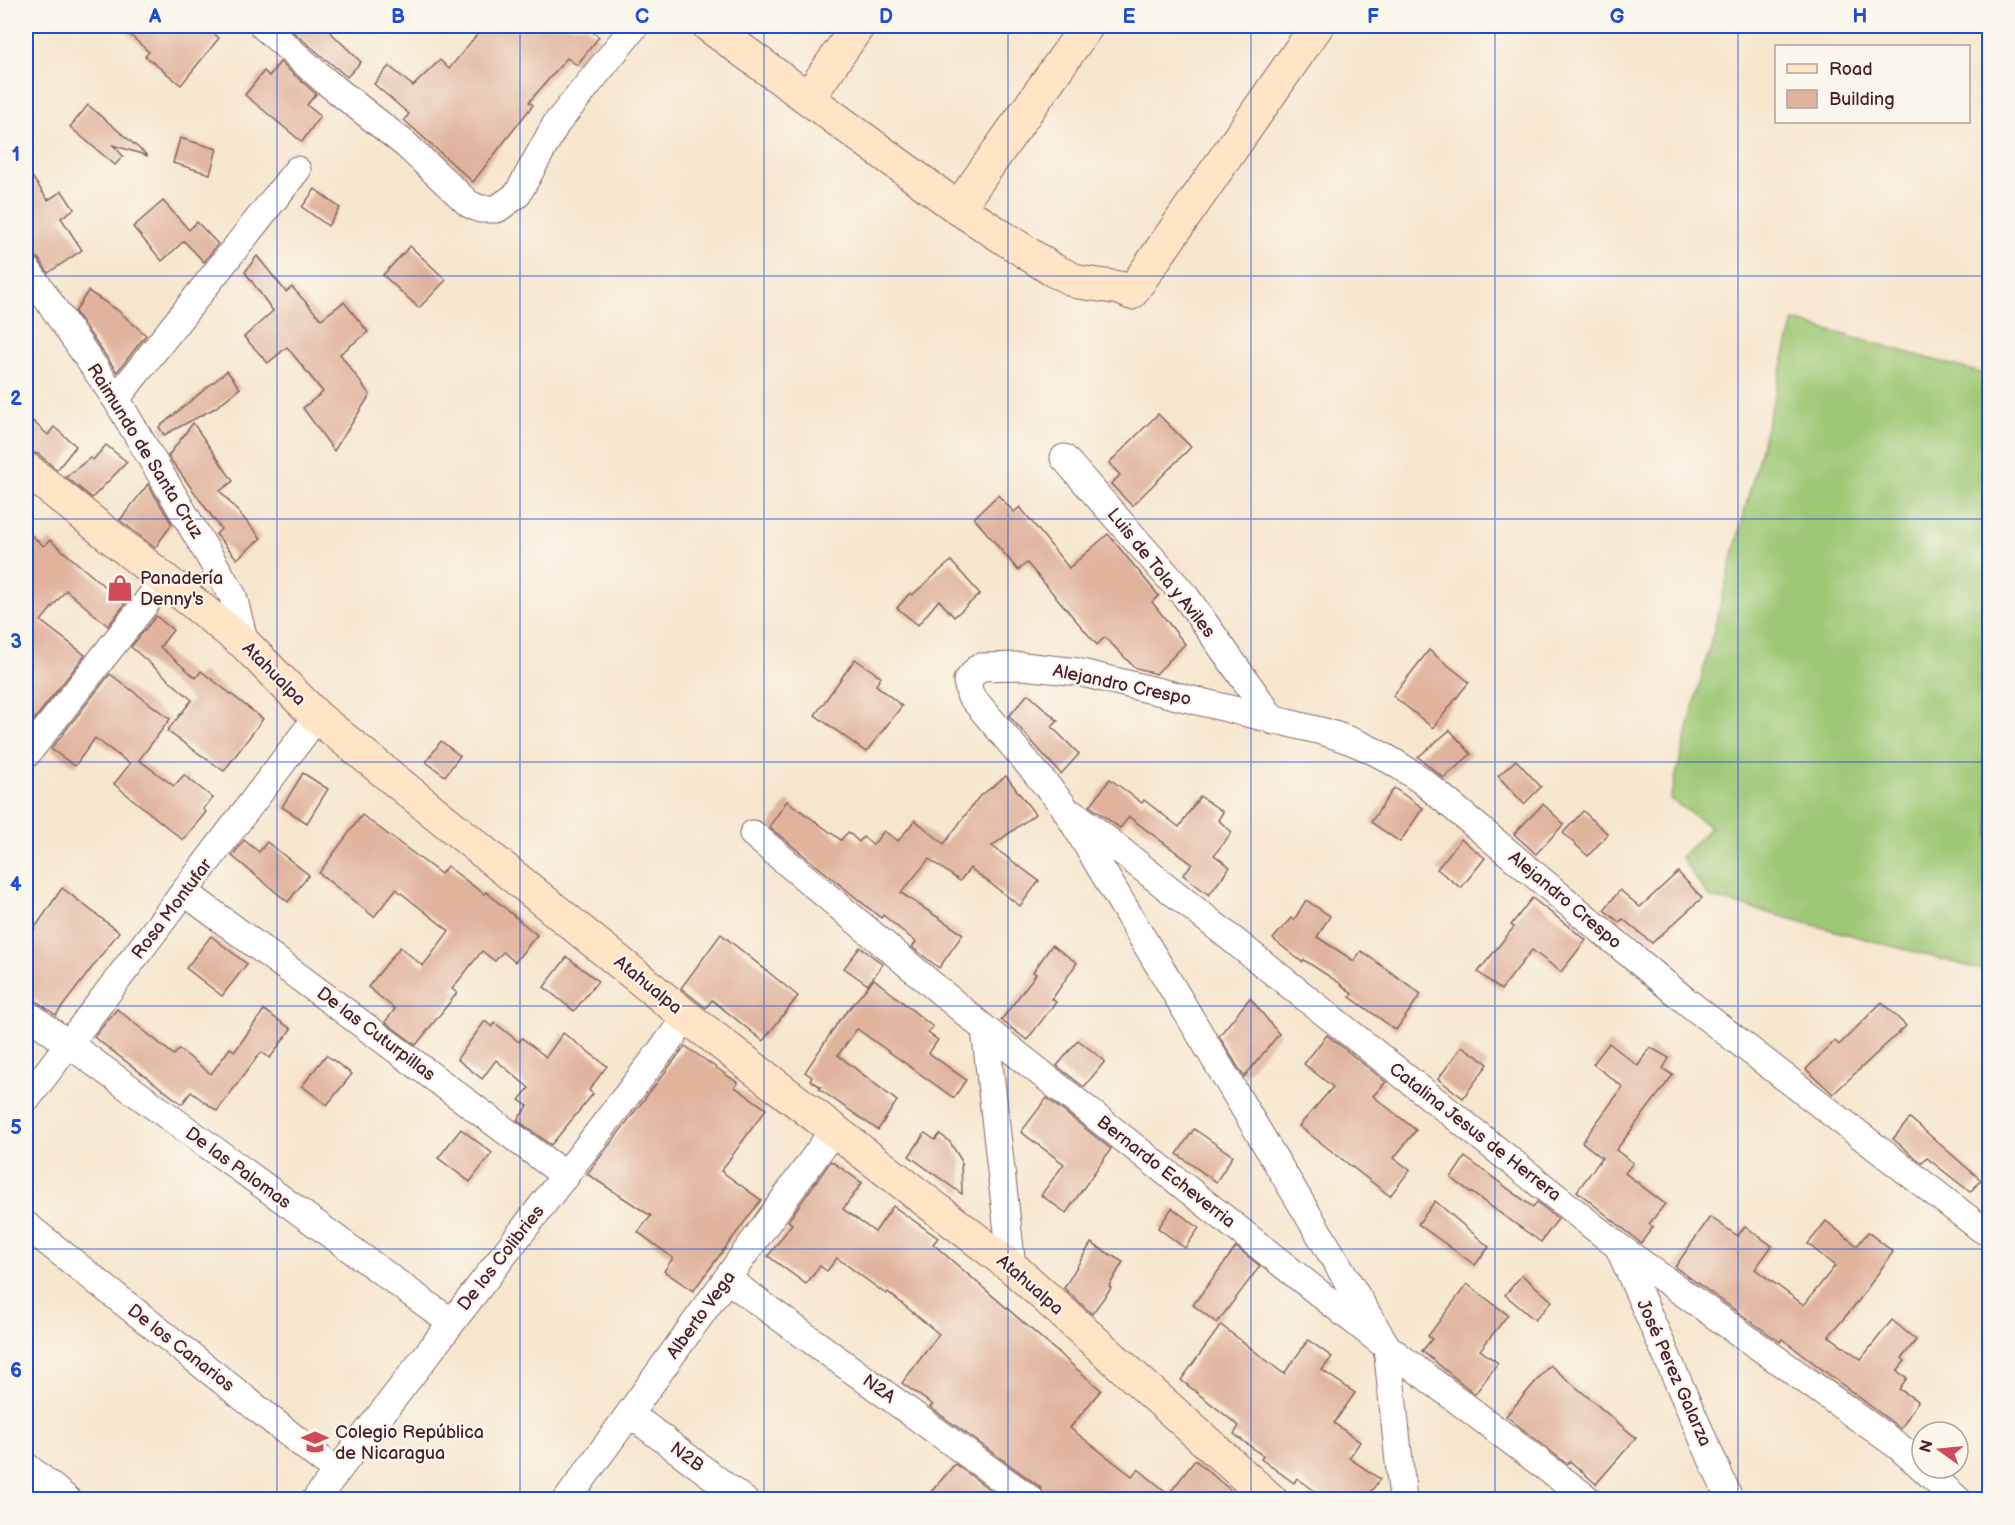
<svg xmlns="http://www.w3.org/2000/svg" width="2015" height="1525" viewBox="0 0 2015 1525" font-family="'Balsamiq Sans',sans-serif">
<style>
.grass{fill:#9ec874;stroke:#747450;stroke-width:1.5}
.building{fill:#e0b39c}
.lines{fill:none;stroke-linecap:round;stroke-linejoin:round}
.street-casing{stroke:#866564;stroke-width:29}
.secondary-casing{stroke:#866564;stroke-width:35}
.street{stroke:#fff;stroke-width:27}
.secondary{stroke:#ffe4c6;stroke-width:33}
.grid{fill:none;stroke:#1d4ed8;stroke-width:1.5;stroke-opacity:0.55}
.labels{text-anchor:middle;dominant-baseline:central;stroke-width:4.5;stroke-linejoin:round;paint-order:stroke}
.street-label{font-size:18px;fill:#4a1f2b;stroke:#fbf7ec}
.poi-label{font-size:18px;fill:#4a1f2b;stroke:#fbf7ec;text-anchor:start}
.neatline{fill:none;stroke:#1d4ed8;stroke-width:2}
.grid-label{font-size:20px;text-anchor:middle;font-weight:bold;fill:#1d4ed8}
</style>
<rect width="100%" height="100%" fill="#fbf7ec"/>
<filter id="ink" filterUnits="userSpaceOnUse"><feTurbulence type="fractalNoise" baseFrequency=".0167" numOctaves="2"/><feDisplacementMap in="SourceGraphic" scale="12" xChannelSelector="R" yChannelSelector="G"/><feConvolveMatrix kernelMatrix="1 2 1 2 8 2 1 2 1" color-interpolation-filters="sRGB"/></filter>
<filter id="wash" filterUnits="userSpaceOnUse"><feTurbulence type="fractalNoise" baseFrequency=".008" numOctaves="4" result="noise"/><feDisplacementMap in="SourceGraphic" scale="24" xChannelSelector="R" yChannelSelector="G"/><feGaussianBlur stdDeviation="1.35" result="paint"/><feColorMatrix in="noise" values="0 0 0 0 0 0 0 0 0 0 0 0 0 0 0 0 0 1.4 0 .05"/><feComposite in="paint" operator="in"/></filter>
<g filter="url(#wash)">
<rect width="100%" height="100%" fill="#f6e6ce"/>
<polygon class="grass" points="1794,321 1989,375 1989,972 1709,897 1681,857 1711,827 1670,799"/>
<g id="blocks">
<g class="building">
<polygon points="120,26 205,26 219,38 181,85 145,56 149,52"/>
<polygon points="286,26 324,26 361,62 347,77"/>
<polygon points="484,26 585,26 599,37 577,65 567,58 529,102 533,105 473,182 404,120 409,114 374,84 389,66 413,86 440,60 449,69"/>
<polygon points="280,62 316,94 307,105 320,116 302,142 245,95 264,71 269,76"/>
<polygon points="88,105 148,156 113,145 123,156 115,165 70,127"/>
<polygon points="180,138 217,149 210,174 173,163"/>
<polygon points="26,168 48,200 62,191 74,209 61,218 82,250 48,273 39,259 26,248"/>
<polygon points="315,189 340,208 328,226 302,207"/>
<polygon points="163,201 189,230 197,222 218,244 204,262 184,241 162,261 133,227"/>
<polygon points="410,246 446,280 419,308 383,275"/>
<polygon points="257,256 286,292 292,287 321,319 344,302 368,332 340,354 370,395 334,451 303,408 323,392 287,347 268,363 244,337 273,311 245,272"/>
<polygon points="88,291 116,309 146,335 117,372 75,312"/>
<polygon points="227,371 240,388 215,408 164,435 159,427"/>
<polygon points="1158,414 1191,447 1132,506 1111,484 1120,475 1109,463"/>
<polygon points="26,415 48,435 54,427 76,446 57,470 38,454 26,451"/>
<polygon points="193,423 233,481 220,491 261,538 237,559 216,534 221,529 168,456"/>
<polygon points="106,445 127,462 92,498 66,477 90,458 93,460"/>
<polygon points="148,484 172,524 155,548 120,520"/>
<polygon points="998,495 1014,512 1020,507 1069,568 1108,534 1159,596 1152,602 1185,644 1156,674 1134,667 1105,637 1097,645 1027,563 1018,570 974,518"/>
<polygon points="26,531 44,546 50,540 125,604 108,626 66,590 41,621 85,655 26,730"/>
<polygon points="951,561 980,594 954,617 939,600 918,625 897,608 910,593 912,595"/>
<polygon points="156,616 173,630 160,647 196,678 201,671 263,719 224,771 167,731 192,700 131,647"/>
<polygon points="1429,650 1469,682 1433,728 1393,696"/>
<polygon points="855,659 881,677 876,685 902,706 866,752 815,715"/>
<polygon points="110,674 170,719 139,760 174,786 184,775 213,798 203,809 206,812 183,840 114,784 130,764 95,738 75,766 51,749"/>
<polygon points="1028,694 1058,721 1052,727 1079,754 1061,774 1009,716"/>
<polygon points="1450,730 1471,754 1444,778 1418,757"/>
<polygon points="441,741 460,756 445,776 426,762"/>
<polygon points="1516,760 1541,787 1524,804 1498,776"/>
<polygon points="303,773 328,789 307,823 282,807"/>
<polygon points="1006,776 1035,814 992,846 1039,881 1020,906 970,868 960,881 929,859 901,893 963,934 939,968 912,947 916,942 883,915 881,918 769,827 787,801 841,840 848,832 859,842 863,837 873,845 884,831 898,841 915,820 944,844 978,798"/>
<polygon points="1110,779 1142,803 1144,800 1179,827 1200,796 1223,812 1218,820 1232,832 1214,855 1230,867 1209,895 1183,875 1192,864 1129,817 1120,828 1090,806"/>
<polygon points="1394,788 1423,808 1400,842 1371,822"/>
<polygon points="1543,804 1564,824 1536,854 1514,834"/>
<polygon points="1583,811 1608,834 1588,856 1563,833"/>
<polygon points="362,815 441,874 447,866 484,894 486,892 537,935 515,962 503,952 495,961 482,951 452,989 457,993 416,1045 385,1022 395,1009 368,987 400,947 423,966 449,931 396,889 374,917 319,873"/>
<polygon points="1461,839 1485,858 1461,888 1437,869"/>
<polygon points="244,840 259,852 267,842 309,875 288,902 232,856"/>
<polygon points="1678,872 1702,898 1652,943 1623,919 1619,922 1604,910 1620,890 1640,907"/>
<polygon points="62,888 119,932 56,1015 35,1000 26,998 26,941"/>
<polygon points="1532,898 1586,940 1561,972 1532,950 1501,990 1478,972 1514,927 1511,925"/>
<polygon points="1306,900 1330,916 1317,937 1354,961 1361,951 1421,994 1396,1030 1350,997 1352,994 1338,982 1304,960 1302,962 1273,939 1291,918 1294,920"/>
<polygon points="721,934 798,996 763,1041 712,1000 706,1008 681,988"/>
<polygon points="211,936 247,964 222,996 186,968"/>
<polygon points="1052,945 1077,963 1052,999 1056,1002 1027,1040 1001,1020 1036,974 1033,972"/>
<polygon points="860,947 883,964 868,985 844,968"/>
<polygon points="567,957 598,981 574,1011 544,987"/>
<polygon points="874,979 933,1027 928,1033 938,1040 929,1053 966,1080 954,1098 857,1029 838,1055 897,1101 878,1130 819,1089 821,1087 810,1080 812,1077 805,1072 839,1021"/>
<polygon points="1250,998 1279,1034 1244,1077 1219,1036"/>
<polygon points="1882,1002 1906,1026 1833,1094 1806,1069 1835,1041 1839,1045"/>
<polygon points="117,1009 174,1055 179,1049 211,1074 230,1048 235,1051 264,1010 291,1029 270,1058 261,1052 217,1111 191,1092 182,1104 94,1037"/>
<polygon points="485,1021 492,1027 495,1023 519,1042 522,1038 546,1057 563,1033 607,1066 589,1090 593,1094 551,1145 517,1120 528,1106 519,1100 529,1088 496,1060 482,1079 457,1059"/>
<polygon points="1327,1035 1386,1082 1373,1096 1416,1130 1394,1158 1410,1170 1390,1196 1299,1126 1333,1087 1304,1064"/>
<polygon points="1078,1040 1105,1061 1084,1087 1057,1066"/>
<polygon points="1609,1043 1638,1066 1650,1047 1669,1058 1663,1069 1673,1075 1616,1150 1633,1163 1625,1173 1665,1204 1649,1224 1653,1227 1641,1243 1577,1191 1602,1158 1582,1142 1623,1087 1593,1064"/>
<polygon points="685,1046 738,1083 735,1087 766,1109 721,1171 761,1200 693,1291 664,1271 673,1258 638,1232 651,1216 587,1174"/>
<polygon points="1462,1046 1488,1064 1463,1098 1438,1079"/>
<polygon points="326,1055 352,1074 327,1105 302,1086"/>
<polygon points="1047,1098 1111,1149 1066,1213 1041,1195 1064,1164 1021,1132"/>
<polygon points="1910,1118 1981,1180 1970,1192 1927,1158 1922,1163 1893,1139"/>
<polygon points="461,1129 492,1153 470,1182 438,1158"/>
<polygon points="1194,1129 1233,1156 1216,1182 1177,1154"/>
<polygon points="925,1133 935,1140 940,1134 950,1142 961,1160 962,1194 909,1156"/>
<polygon points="1465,1157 1533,1207 1537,1202 1558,1219 1541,1242 1451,1178"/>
<polygon points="831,1161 862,1183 843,1209 875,1232 893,1206 938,1238 933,1244 1101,1390 1070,1428 1132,1476 1138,1469 1169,1494 1195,1460 1242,1500 1046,1500 1040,1487 930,1407 933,1405 902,1383 939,1334 888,1292 886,1294 837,1258 827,1271 820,1266 806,1284 768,1256 792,1224 788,1221"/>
<polygon points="1435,1201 1489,1247 1475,1265 1418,1224"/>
<polygon points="1172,1208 1199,1228 1185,1248 1158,1228"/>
<polygon points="1710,1217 1738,1236 1745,1226 1772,1246 1755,1269 1804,1305 1835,1266 1808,1244 1826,1221 1857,1246 1868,1232 1893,1252 1860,1299 1829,1336 1861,1359 1892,1320 1916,1340 1902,1358 1905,1361 1897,1371 1907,1378 1899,1389 1918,1401 1901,1429 1782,1339 1780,1342 1675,1267"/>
<polygon points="1091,1243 1123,1262 1109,1286 1111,1288 1092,1314 1064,1288"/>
<polygon points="1236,1247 1260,1266 1217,1323 1193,1305"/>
<polygon points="1522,1275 1552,1301 1535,1320 1505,1295"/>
<polygon points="1467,1284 1508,1315 1480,1350 1498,1363 1475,1394 1422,1351 1432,1339 1428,1336"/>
<polygon points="1221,1325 1284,1374 1308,1340 1332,1357 1322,1370 1355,1393 1334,1423 1360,1442 1349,1458 1380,1479 1365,1500 1327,1500 1297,1478 1294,1483 1261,1459 1263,1456 1234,1434 1239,1426 1181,1380"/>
<polygon points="1550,1365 1636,1438 1596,1484 1570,1461 1567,1464 1506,1416"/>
<polygon points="955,1464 1004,1500 924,1500"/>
</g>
</g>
</g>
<g filter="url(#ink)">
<use href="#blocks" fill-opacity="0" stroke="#866564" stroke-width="1.5"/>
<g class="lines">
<defs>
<g id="street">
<polyline points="263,26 324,80 405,144 469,204 480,209 497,209 517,195 556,124 635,26"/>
<polyline points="26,268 116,399 233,596 245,644"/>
<polyline points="116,399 297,170"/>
<polyline points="1064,458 1186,597 1274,721"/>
<polyline points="26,755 164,580"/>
<polyline points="1076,815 1619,1247 1898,1446 1922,1467"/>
<polyline points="753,834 985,1029 1387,1347 1589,1500"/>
<polyline points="186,893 566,1176"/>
<polyline points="26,1013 451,1322"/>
<polyline points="985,1029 1012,1267"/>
<polyline points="26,1100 317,717"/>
<polyline points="26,1225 336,1471"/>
<polyline points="1619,1248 1730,1500"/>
<polyline points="727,1279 1031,1500"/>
<polyline points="630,1414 744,1500"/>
<polyline points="26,1466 68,1500"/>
<polyline points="1923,1468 1958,1500"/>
<polyline points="315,1500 687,1017"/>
<polyline points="567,1500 834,1130"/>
<path d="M1403,1500L1387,1347L1063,805L970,695L967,681L979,667L1023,666L1078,672L1321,731C1363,743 1386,756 1421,780L1686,1001L1983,1230"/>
</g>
<g id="secondary">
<polyline points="709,26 958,208 1053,270 1078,282 1120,288 1131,293 1317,26"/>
<polyline points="808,98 858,26"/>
<polyline points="958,208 1087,26"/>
<polyline points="26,469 245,644 317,717 687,1017 1012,1267 1271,1500"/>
</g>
</defs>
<use href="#street" class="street-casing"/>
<use href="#secondary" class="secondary-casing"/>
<use href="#street" class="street"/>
<use href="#secondary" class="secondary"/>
</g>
</g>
<path class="grid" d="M277,26V1500M520,26V1500M764,26V1500M1008,26V1500M1251,26V1500M1495,26V1500M1738,26V1500M26,276H1990M26,519H1990M26,762H1990M26,1006H1990M26,1249H1990"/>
<defs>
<symbol id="shop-bare" viewBox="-9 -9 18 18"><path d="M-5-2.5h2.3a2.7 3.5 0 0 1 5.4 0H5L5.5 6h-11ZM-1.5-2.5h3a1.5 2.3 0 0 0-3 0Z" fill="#d1495b" stroke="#fbf7ec" stroke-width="2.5" paint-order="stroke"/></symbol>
<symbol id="school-bare" viewBox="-9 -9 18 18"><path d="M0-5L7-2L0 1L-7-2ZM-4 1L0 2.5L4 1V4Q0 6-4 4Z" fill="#d1495b" stroke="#fbf7ec" stroke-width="2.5" paint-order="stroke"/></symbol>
</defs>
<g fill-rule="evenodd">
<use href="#shop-bare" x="101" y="569" width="38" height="38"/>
<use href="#school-bare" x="296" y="1423" width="38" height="38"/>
</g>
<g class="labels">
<g class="street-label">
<text transform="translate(145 451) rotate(58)">Raimundo de Santa Cruz</text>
<text transform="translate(1161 573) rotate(51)">Luis de Tola y Aviles</text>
<text transform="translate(274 674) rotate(45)">Atahualpa</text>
<text transform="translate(1122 685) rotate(12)">Alejandro Crespo</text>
<text transform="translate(1565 900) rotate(40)">Alejandro Crespo</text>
<text transform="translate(172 909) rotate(-53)">Rosa Montufar</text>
<text transform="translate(648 985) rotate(39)">Atahualpa</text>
<text transform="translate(376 1034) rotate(37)">De las Cuturpillas</text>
<text transform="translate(1475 1132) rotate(38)">Catalina Jesus de Herrera</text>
<text transform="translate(238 1168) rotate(36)">De las Palomas</text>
<text transform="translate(1166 1172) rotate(38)">Bernardo Echeverria</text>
<text transform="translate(501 1258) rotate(-52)">De los Colibries</text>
<text transform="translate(1030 1285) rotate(41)">Atahualpa</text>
<text transform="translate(701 1315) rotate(-54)">Alberto Vega</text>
<text transform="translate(181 1348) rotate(38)">De los Canarios</text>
<text transform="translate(1674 1373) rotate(66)">José Perez Galarza</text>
<text transform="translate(879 1389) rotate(36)">N2A</text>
<text transform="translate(687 1457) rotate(37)">N2B</text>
</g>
<g class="poi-label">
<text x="140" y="578">Panadería<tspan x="140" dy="21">Denny's</tspan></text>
<text x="335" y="1432">Colegio República<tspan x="335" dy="21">de Nicaragua</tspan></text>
</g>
</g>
<rect width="2015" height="1525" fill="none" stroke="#fbf7ec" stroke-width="66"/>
<rect x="1775" y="45" width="195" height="78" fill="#fbf7ec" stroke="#b4a19f" stroke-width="1.5"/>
<rect x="1787" y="64" width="30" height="9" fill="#ffe4c6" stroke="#b4a19f" stroke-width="1.5"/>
<text x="1829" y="75" font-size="18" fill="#4a1f2b">Road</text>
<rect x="1787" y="90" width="30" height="18" fill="#e0b39c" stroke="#b4a19f" stroke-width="1.5"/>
<text x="1829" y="105" font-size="18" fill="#4a1f2b">Building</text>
<g transform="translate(1940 1450) rotate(285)"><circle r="28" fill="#fbf7ec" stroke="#b4a19f" stroke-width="1.5"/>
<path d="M0-4.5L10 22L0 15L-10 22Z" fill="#d1495b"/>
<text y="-9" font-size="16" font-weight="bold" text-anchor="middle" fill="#4a1f2b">N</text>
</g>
<rect x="33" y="33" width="1949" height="1459" class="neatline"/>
<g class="grid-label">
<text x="155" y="23">A</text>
<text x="398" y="23">B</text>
<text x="642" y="23">C</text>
<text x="886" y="23">D</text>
<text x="1129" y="23">E</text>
<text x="1373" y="23">F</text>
<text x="1617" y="23">G</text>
<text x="1860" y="23">H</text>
<text x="16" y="161">1</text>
<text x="16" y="405">2</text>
<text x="16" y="648">3</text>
<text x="16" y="891">4</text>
<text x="16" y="1134">5</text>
<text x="16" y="1377">6</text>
</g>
</svg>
